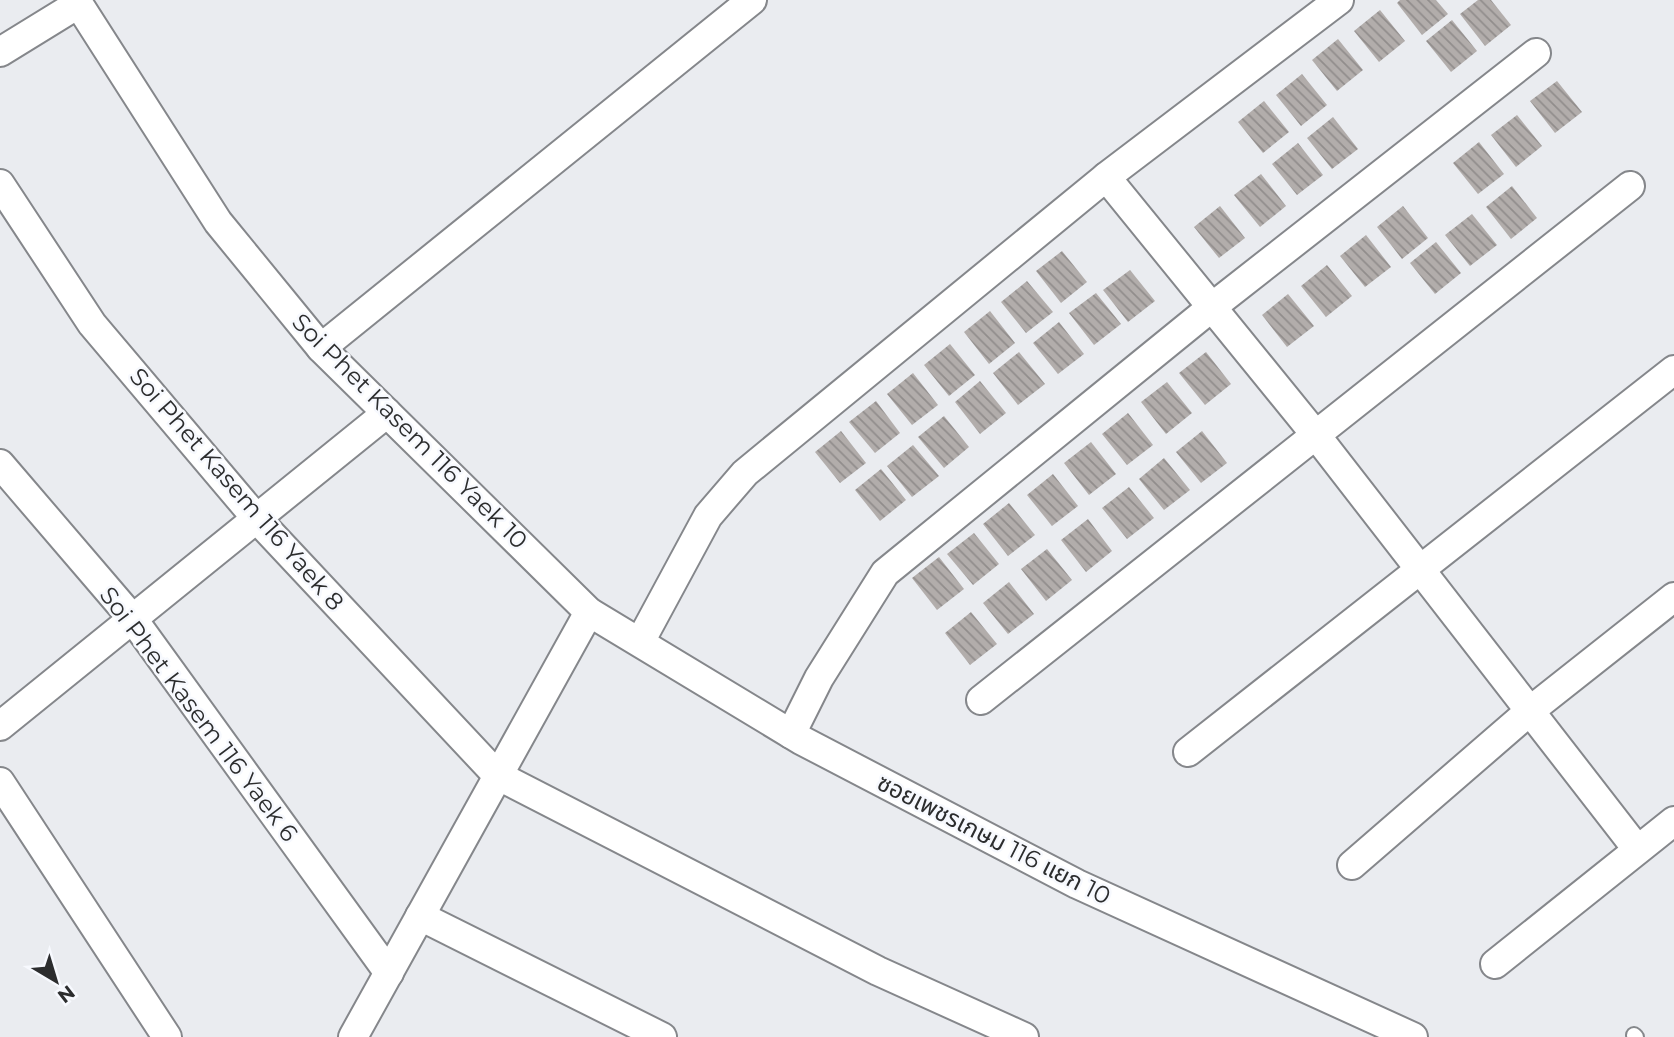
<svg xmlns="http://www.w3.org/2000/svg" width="1674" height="1037" viewBox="0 0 1674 1037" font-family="Montserrat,'Noto Sans Thai',sans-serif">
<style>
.building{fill:url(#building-back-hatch)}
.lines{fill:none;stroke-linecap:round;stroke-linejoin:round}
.service-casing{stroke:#85878b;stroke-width:18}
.minor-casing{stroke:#85878b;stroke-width:32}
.service{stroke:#fff;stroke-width:14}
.minor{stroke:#fff;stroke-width:28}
.labels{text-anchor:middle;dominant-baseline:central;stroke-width:5;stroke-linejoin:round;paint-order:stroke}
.street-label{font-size:24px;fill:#2c2d2e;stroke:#f7f9fe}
</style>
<defs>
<pattern id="building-back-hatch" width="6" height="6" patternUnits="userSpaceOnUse" patternTransform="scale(1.75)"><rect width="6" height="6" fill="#b2adab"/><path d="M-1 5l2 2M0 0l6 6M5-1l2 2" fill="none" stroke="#918d8c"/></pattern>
</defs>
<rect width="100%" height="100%" fill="#eaecf0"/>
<g class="building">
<polygon points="1400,0 1436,0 1448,14 1422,35 1397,3"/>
<polygon points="1478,0 1491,0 1511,25 1485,46 1460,14"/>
<polygon points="1380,10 1405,41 1379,62 1354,31"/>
<polygon points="1452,20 1477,51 1451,72 1426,41"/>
<polygon points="1338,39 1363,70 1337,91 1312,60"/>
<polygon points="1302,74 1327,105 1301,126 1276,95"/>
<polygon points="1557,81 1582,112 1555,133 1530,101"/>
<polygon points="1264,101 1289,132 1263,153 1238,122"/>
<polygon points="1517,115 1542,146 1516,167 1491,135"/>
<polygon points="1333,117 1358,149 1332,169 1307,138"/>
<polygon points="1479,142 1504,174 1478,194 1453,163"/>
<polygon points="1298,143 1323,175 1297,195 1272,164"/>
<polygon points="1261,174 1286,206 1260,227 1234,195"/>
<polygon points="1512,186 1537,218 1511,239 1486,207"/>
<polygon points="1220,206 1245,238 1219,258 1194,227"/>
<polygon points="1403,206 1428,238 1402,259 1377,227"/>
<polygon points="1472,214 1497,245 1470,266 1445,235"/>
<polygon points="1366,235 1391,267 1365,287 1340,256"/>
<polygon points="1436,242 1461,273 1435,294 1410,263"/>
<polygon points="1062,251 1087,282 1061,303 1036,271"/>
<polygon points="1327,265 1352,296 1326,317 1301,286"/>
<polygon points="1130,270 1155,301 1128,322 1103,290"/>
<polygon points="1027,281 1053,312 1026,333 1001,302"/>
<polygon points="1096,293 1121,324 1094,345 1069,313"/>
<polygon points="1288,294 1314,326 1287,347 1262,315"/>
<polygon points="990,311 1015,343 989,364 964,332"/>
<polygon points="1059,322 1084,354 1058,374 1033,343"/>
<polygon points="950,344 975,375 949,396 924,365"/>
<polygon points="1019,352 1045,384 1018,405 993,373"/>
<polygon points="1206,352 1231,384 1205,405 1179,373"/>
<polygon points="913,373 938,405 912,425 887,394"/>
<polygon points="980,381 1006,413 980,434 955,402"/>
<polygon points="1167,382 1192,413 1166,434 1141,402"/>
<polygon points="876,401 900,433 875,453 849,422"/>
<polygon points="1128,413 1153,445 1127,465 1102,434"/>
<polygon points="944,416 969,447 944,468 918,437"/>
<polygon points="841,431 866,463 840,483 815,452"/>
<polygon points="1202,431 1227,463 1201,483 1176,452"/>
<polygon points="1091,442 1116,474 1089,495 1064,463"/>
<polygon points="913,445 939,476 912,497 887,466"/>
<polygon points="1164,458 1190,490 1164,510 1139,479"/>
<polygon points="881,469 906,500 880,521 855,490"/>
<polygon points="1053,474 1078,506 1052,526 1027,495"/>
<polygon points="1129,487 1154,518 1127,539 1102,508"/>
<polygon points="1009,503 1035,535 1008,556 983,524"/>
<polygon points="1088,519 1112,551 1086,572 1061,540"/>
<polygon points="974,533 999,564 973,585 947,554"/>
<polygon points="1047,549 1072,580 1046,601 1021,569"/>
<polygon points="939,557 964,589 937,610 912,578"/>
<polygon points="1009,582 1034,614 1008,634 983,603"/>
<polygon points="971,612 997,644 970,665 945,633"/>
</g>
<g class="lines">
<defs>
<polyline id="service" points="1634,1035 1636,1037"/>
<g id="minor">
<polyline points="76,0 218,222 321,348 589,612 801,740 1077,884 1413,1037"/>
<polyline points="0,52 78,4"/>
<polyline points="1106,177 1315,434 1637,849"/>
<polyline points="0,184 92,324 257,519 497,775 878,971 1024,1037"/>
<polyline points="321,348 752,0"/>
<polyline points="0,464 132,618 389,973"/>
<polyline points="640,642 708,516 745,473 1106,177 1339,0"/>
<polyline points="981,700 1630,186"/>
<polyline points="0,726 387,413"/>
<polyline points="791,734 819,678 885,573 1212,307 1536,53"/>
<polyline points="1188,752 1674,370"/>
<polyline points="0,782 167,1037"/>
<polyline points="1352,865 1531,710 1674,597"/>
<polyline points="420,916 662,1037"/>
<polyline points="1495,964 1674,821"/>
<polyline points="353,1037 589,612"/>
</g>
</defs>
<use href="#service" class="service-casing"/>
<use href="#minor" class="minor-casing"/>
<use href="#service" class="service"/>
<use href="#minor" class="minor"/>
</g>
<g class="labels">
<g class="street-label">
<text transform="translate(410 431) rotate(45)">Soi Phet Kasem 116 Yaek 10</text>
<text transform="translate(237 489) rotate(49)">Soi Phet Kasem 116 Yaek 8</text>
<text transform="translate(199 714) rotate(53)">Soi Phet Kasem 116 Yaek 6</text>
<text transform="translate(994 839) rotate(27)">ซอยเพชรเกษม 116 แยก 10</text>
</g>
</g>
<g transform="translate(56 981) rotate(142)" stroke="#f7f9fe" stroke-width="5" paint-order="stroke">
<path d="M0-5L12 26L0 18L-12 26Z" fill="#2c2d2e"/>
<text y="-10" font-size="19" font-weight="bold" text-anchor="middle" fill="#2c2d2e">N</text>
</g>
</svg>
